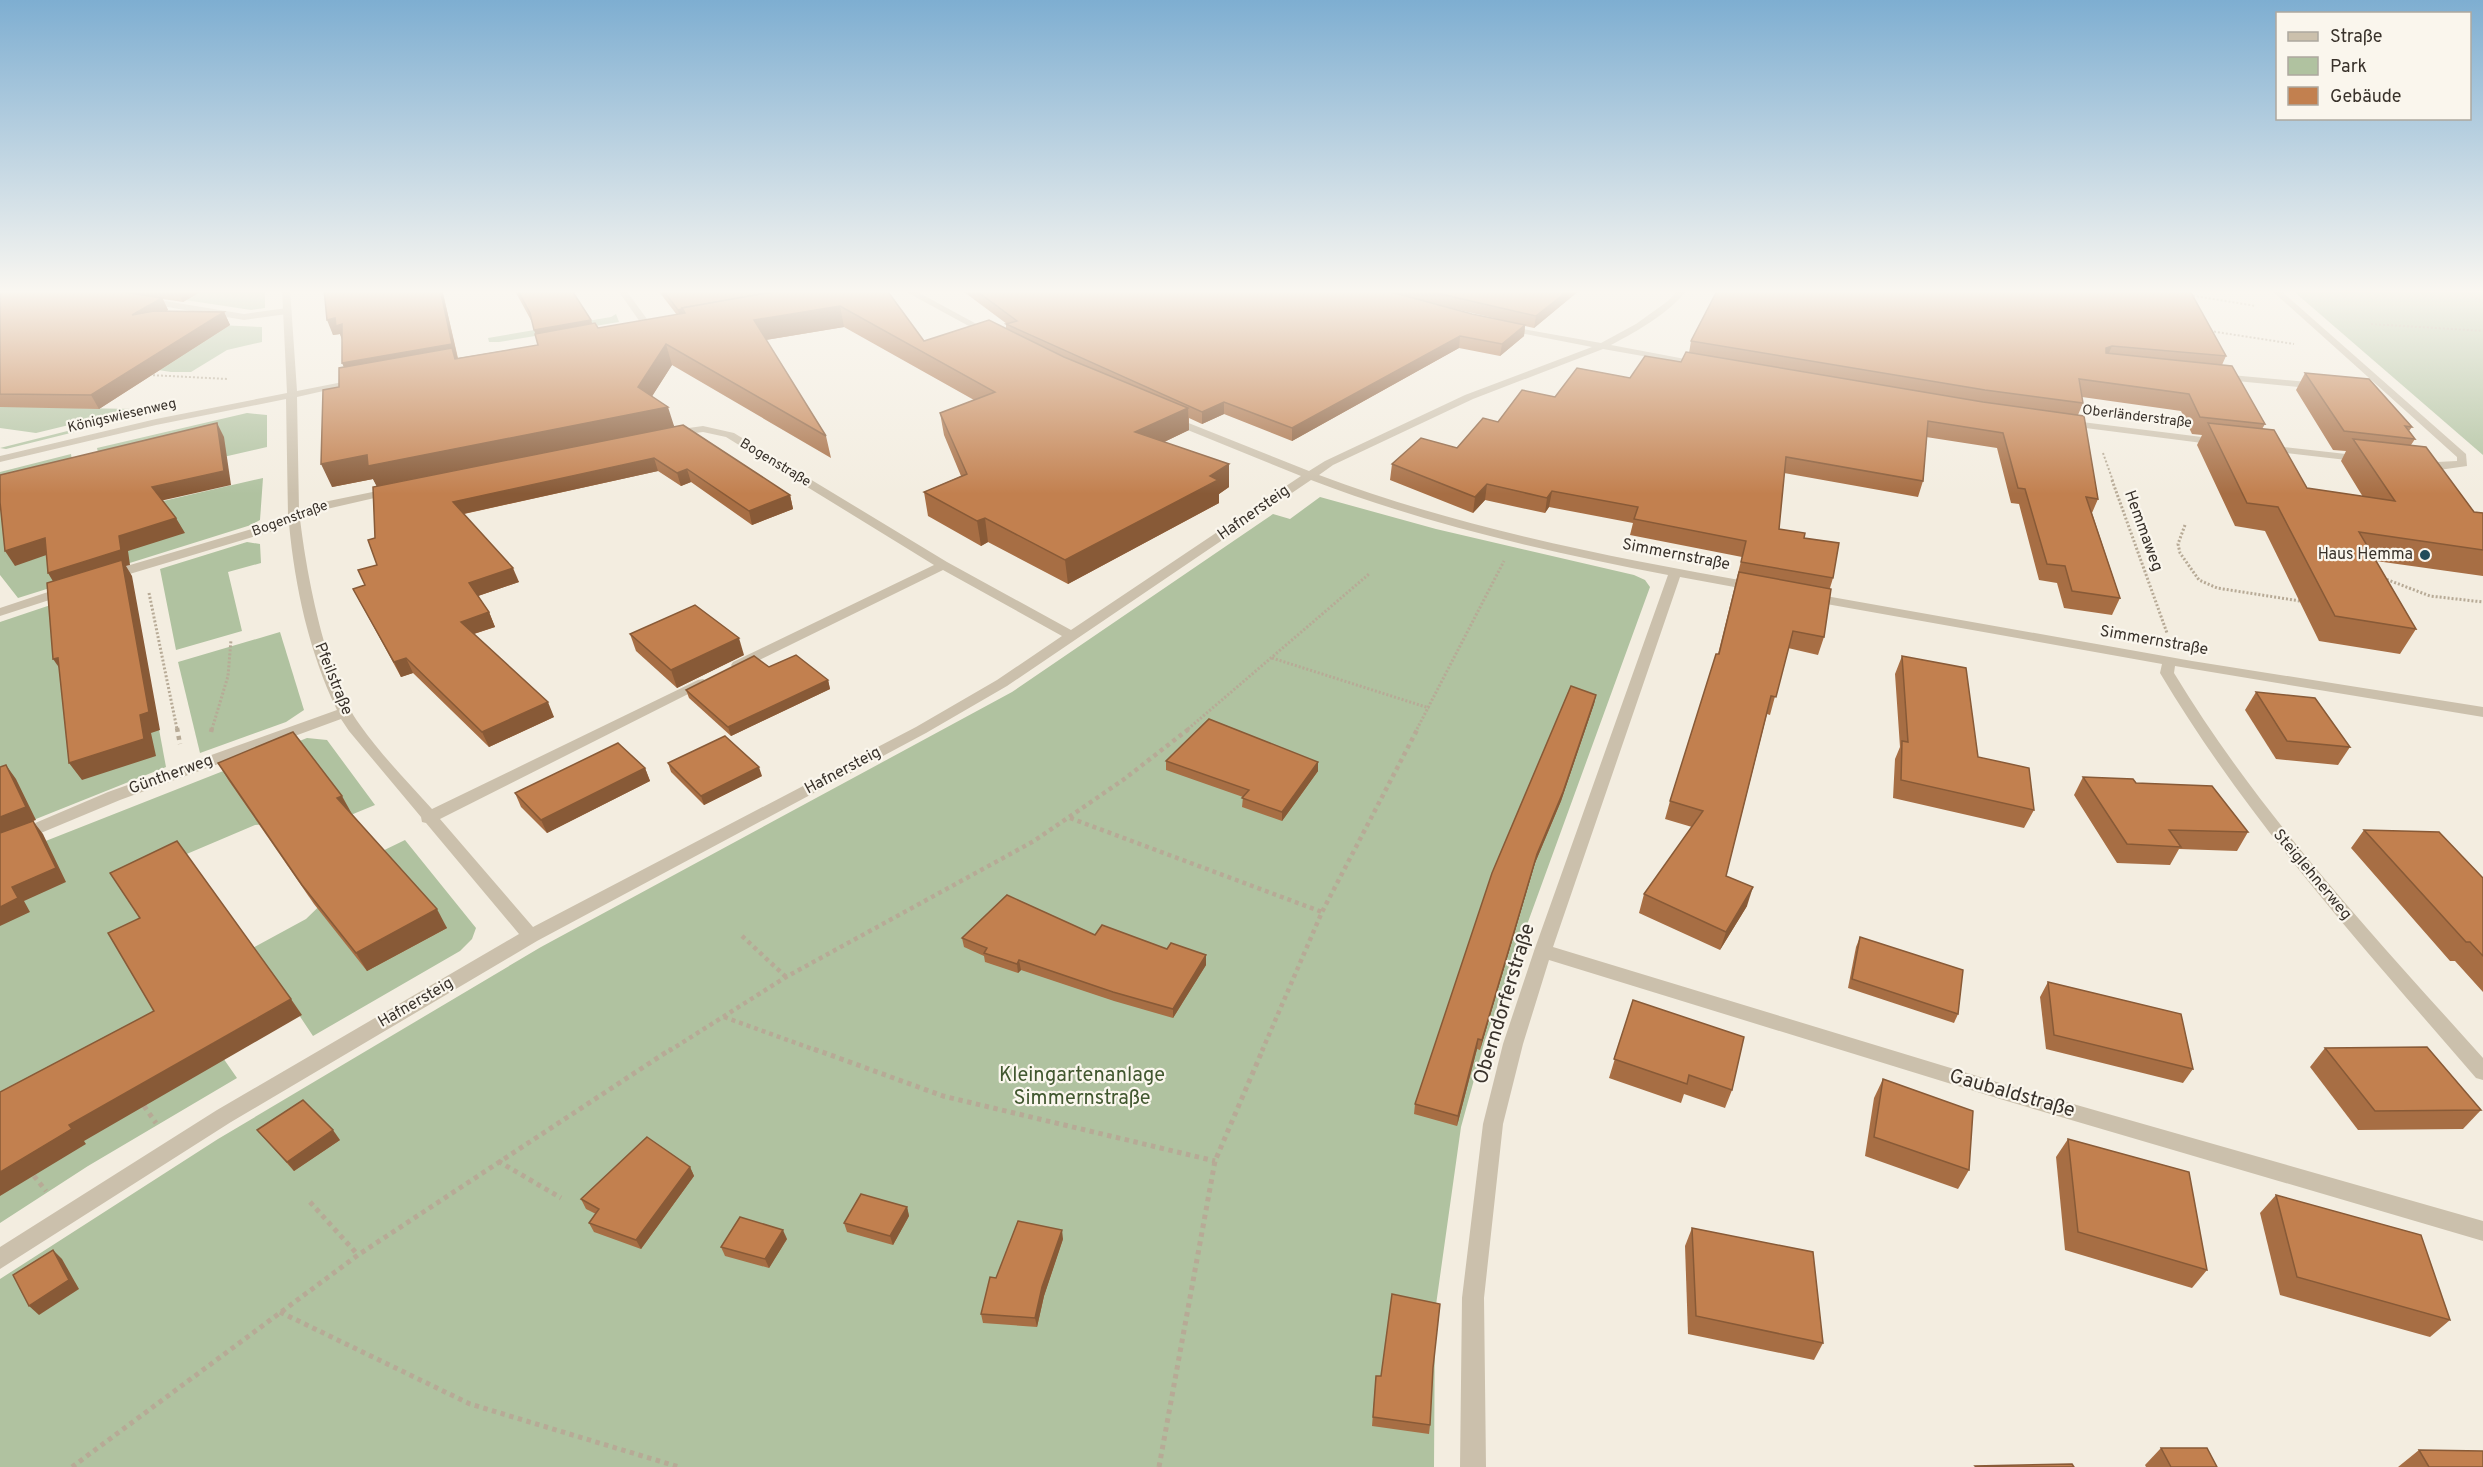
<svg xmlns="http://www.w3.org/2000/svg" width="2483" height="1467" viewBox="0 0 2483 1467" font-family="Overpass,sans-serif">
<style>
.green{fill:#b0c2a0}
.lines{fill:none;stroke-linecap:round;stroke-linejoin:round}
.path-far3{stroke:#b7aa96;stroke-width:2;stroke-dasharray:2 2;stroke-linecap:butt}
.path-far2{stroke:#b7aa96;stroke-width:3;stroke-dasharray:2 2;stroke-linecap:butt}
.path-far1{stroke:#b7aa96;stroke-width:4.5;stroke-dasharray:4 4;stroke-linecap:butt}
.path{stroke:#b7aa96;stroke-width:5;stroke-dasharray:4.5 4.5;stroke-linecap:butt}
.lane{fill:#cbc0ac;fill-rule:evenodd}
.street{fill:#cbc0ac;fill-rule:evenodd}
.wall{fill:#a76e44;fill-rule:evenodd}
.shaded-wall{fill:#885a37}
.building{fill:#c2804f;stroke:#885a37;stroke-width:1.5}
.poi-dot{fill:#214c5a;stroke:#faf6ed;stroke-width:2}
.labels{text-anchor:middle;dominant-baseline:central;stroke-width:4.5;stroke-linejoin:round;paint-order:stroke}
.far-street-label{font-size:14px;fill:#39322b;stroke:#faf6ed}
.street-label{font-size:16px;fill:#39322b;stroke:#faf6ed}
.poi-label{font-size:16px;fill:#39322b;stroke:#faf6ed;text-anchor:end}
.near-street-label{font-size:20px;fill:#39322b;stroke:#faf6ed}
.near-park-label{font-size:20px;fill:#41572f;stroke:#faf6ed}
</style>
<rect width="100%" height="100%" fill="#f3ede0"/>
<g class="green">
<polygon points="130,289 265,289 265,308 251,310 126,291"/>
<polygon points="2291,289 2483,289 2483,455"/>
<polygon points="616,314 619,322 499,342 489,342 488,338 611,317"/>
<polygon points="0,315 262,327 262,342 227,350 191,372 171,372 0,345"/>
<polygon points="0,398 77,408 135,409 36,433 0,428"/>
<polygon points="247,413 267,415 267,447 145,475 146,505 263,478 260,520 251,525 18,598 0,575 0,472 71,454 74,472 101,466 97,448"/>
<polygon points="119,418 119,421 6,449 0,448"/>
<polygon points="1320,497 1436,529 1634,575 1645,580 1650,587 1485,1040 1461,1127 1435,1312 1434,1467 0,1467 0,1279 218,1139 541,947 1012,692 1273,514 1290,519"/>
<polygon points="247,542 260,544 261,563 228,572 242,631 176,650 160,569"/>
<polygon points="131,578 166,767 6,831 0,818 0,622"/>
<polygon points="280,632 304,710 286,722 200,753 178,662"/>
<polygon points="307,738 327,740 375,805 341,819 255,825 182,856 249,950 306,919 370,857 405,840 476,928 472,939 460,951 313,1036 299,1015 173,986 237,1078 88,1166 0,1223 0,859"/>
</g>
<g class="lines">
<g class="path-far3">
<polyline points="2462,289 2483,303"/>
<polyline points="2189,295 2256,306"/>
<polyline points="2371,324 2483,331"/>
<polyline points="2210,331 2294,344"/>
<polyline points="149,375 228,379"/>
<polyline points="2103,453 2113,481"/>
</g>
<g class="path-far2">
<polyline points="2112,480 2167,633"/>
<polyline points="2185,525 2178,544 2180,553 2199,580 2217,588 2300,601"/>
<polyline points="2383,578 2430,596 2483,602"/>
<polyline points="149,593 177,729"/>
<polyline points="1272,658 1429,708"/>
<polyline points="212,729 228,676 231,640"/>
<polyline points="1188,729 1369,574"/>
<polyline points="1417,729 1504,561"/>
</g>
<g class="path-far1">
<polyline points="177,728 180,744"/>
<polyline points="211,732 212,728"/>
<polyline points="1070,818 1322,912"/>
<polyline points="742,936 786,977"/>
<polyline points="724,1017 818,1051"/>
<polyline points="669,1051 786,977 1034,841 1123,780 1190,728"/>
<polyline points="1262,1051 1322,912 1418,728"/>
</g>
<g class="path">
<polyline points="814,1049 943,1096 1215,1161"/>
<polyline points="144,1106 156,1123"/>
<polyline points="498,1161 561,1198"/>
<polyline points="34,1176 46,1191"/>
<polyline points="310,1202 358,1255"/>
<polyline points="280,1312 470,1404 679,1467"/>
<polyline points="72,1467 358,1255 671,1049"/>
<polyline points="1159,1467 1215,1161 1263,1049"/>
</g>
<g class="lane">
<polygon points="147,298 244,314 287,308 292,311 287,314 244,320 144,303 142,301"/>
<polygon points="2220,374 2318,383 2323,386 2318,389 2216,379 2216,375"/>
</g>
<g class="street">
<path d="M282,289H290L297,391L358,379L363,382L297,397L299,510L314,504L392,488L398,491L392,494L318,511L300,519C307,577 326,677 360,725C381,755 408,782 432,809L698,680L703,679L710,683L440,819L533,927L916,727L997,680L1062,636L943,570L743,668H733L731,665L733,662L934,565L726,437L703,432L671,436L667,435V431L703,426L734,433L947,562L1071,630L1301,476L1168,422V418H1176L1309,471L1325,461L1465,395L1592,347L1504,330L1501,329V325L1601,343L1636,324L1668,301L1679,289H1688C1668,314 1639,330 1611,345L1701,362L1706,365L1705,367L1603,349L1473,399L1333,465L1319,475C1460,528 1608,557 1756,583L1762,587L1756,591L1680,577L1553,947L2000,1083L2483,1221V1241L2000,1099L1549,960L1523,1044L1503,1124L1484,1298L1486,1467H1460L1462,1298L1483,1124L1503,1044L1534,951L1668,575C1547,552 1426,524 1311,480L1007,686L926,733L537,941L231,1122L0,1269V1247L217,1110L519,934L426,823L422,822L421,817L349,731L341,719L120,800L0,850V838L108,792L337,710C309,652 295,587 289,524L273,531L113,579L108,580L102,576L103,573L265,525L288,515L286,399L156,425L0,462V456L156,419L287,393Z"/>
<polygon points="617,289 625,289 655,330 653,332 647,332"/>
<polygon points="901,289 912,289 995,334 987,336"/>
<polygon points="2270,289 2279,289 2466,454 2467,466 2439,470 2416,467 2416,463 2457,461 2457,457"/>
<polygon points="2066,420 2218,439 2223,442 2218,445 2062,425 2061,423"/>
<polygon points="2265,445 2364,456 2370,459 2364,462 2261,450 2261,446"/>
<polygon points="66,586 71,587 73,590 71,593 0,616 0,608"/>
<path d="M1809,593L2192,661L2483,707V717L2175,666L2174,673C2260,815 2373,935 2483,1058V1080L2476,1078C2364,948 2248,821 2160,673L2162,664L1804,600L1802,597Z"/>
</g>
</g>
<g class="wall">
<polygon points="0,289 205,289 183,302 163,299 168,310 166,312 224,312 230,325 99,409 0,407"/>
<path d="M324,289H442L458,358L538,345L533,324L514,289H571L591,320L592,324L598,328L677,315L657,289H886L924,341L1006,329V324H1007L960,289H1581L1534,328L1525,326L1524,336L1500,356L1459,348L1292,441L1224,414L1202,424L1189,418V430L1164,442L1229,487L1219,494V503L1068,584L988,542L981,546L928,516L924,492L961,476L944,435L940,413L974,400L844,327L766,340L826,436L831,458L672,365L652,396L674,426L790,495L793,509L752,525L691,482L681,486L658,471L464,514L519,582L478,596L489,612L495,627L474,634L554,717L489,747L413,673L401,677L353,589L365,585L377,565L375,538L377,486L373,479L332,487L339,387L344,367L342,340L340,334L333,335ZM1446,307L1498,319L1472,314Z"/>
<polygon points="1718,289 2226,356 2222,365 2265,424 2262,429 2307,488 2363,497 2341,461 2346,451 2333,450 2296,390 2305,373 2412,427 2409,431 2415,439 2411,445 2474,512 2483,513 2483,576 2376,561 2416,629 2400,654 2319,641 2265,531 2235,526 2197,445 2202,435 2192,434 2181,411 2082,397 2083,403 2078,415 2098,499 2092,513 2120,598 2112,615 2064,608 2057,583 2039,580 2019,504 2011,503 1997,448 1926,437 1923,481 1918,497 1784,473 1779,529 1804,538 1833,578 1830,588 1824,637 1818,655 1788,648 1770,715 1767,714 1726,876 1747,906 1720,950 1639,913 1644,894 1692,827 1665,819 1670,801 1718,654 1742,557 1630,535 1633,523 1549,507 1545,513 1485,500 1473,513 1390,480 1392,464 1457,448 1498,422 1555,397 1630,378 1681,362 1689,353 1691,341"/>
<polygon points="630,634 744,655 677,688 636,651"/>
<polygon points="1902,656 1978,757 2034,810 2024,828 1893,798 1895,759 1900,747 1895,674"/>
<polygon points="769,667 828,680 830,689 731,736 689,698 686,690"/>
<polygon points="2256,692 2350,747 2338,765 2276,759 2245,710"/>
<polygon points="1596,695 1594,704 1561,801 1535,863 1480,1050 1477,1049 1457,1126 1414,1114 1415,1104"/>
<polygon points="1166,761 1318,771 1282,821 1242,807 1243,797 1166,770"/>
<polygon points="218,763 352,814 447,928 367,971 314,904 229,781"/>
<polygon points="668,763 762,776 704,805 671,772"/>
<polygon points="645,768 650,781 547,833 521,807 515,793"/>
<polygon points="2083,777 2136,783 2248,832 2237,851 2179,849 2170,865 2117,863 2074,795"/>
<polygon points="2364,830 2483,878 2483,992 2455,961 2450,961 2351,848"/>
<polygon points="1095,935 1206,965 1173,1018 1114,1001 1021,970 1018,973 985,962 984,956 964,947 962,938"/>
<polygon points="1860,937 1958,1014 1954,1023 1848,988 1856,947"/>
<polygon points="2048,982 2193,1069 2183,1083 2046,1049 2040,997"/>
<polygon points="1633,1000 1732,1090 1725,1108 1684,1094 1681,1103 1609,1078"/>
<polygon points="2325,1048 2481,1110 2463,1129 2358,1130 2310,1067"/>
<polygon points="1883,1079 1969,1170 1958,1189 1865,1156 1874,1098"/>
<polygon points="257,1130 340,1140 294,1171 265,1139"/>
<polygon points="2068,1139 2207,1270 2192,1288 2065,1250 2056,1157"/>
<polygon points="690,1167 694,1176 641,1249 594,1232 589,1223 596,1214 586,1209 581,1199"/>
<polygon points="2276,1195 2450,1320 2430,1337 2280,1295 2260,1213"/>
<polygon points="907,1207 909,1216 893,1245 847,1232 844,1223"/>
<polygon points="1692,1228 1823,1343 1814,1360 1688,1334 1685,1246"/>
<polygon points="787,1239 769,1268 725,1256 721,1247"/>
<polygon points="1063,1239 1044,1296 1037,1327 983,1323 981,1314 996,1278"/>
<polygon points="1433,1368 1430,1425 1429,1434 1372,1426 1376,1376 1381,1376"/>
<polygon points="2161,1448 2217,1467 2146,1467 2145,1465"/>
<polygon points="2419,1450 2483,1467 2398,1467"/>
</g>
<g class="shaded-wall">
<polygon points="178,289 205,289 183,302 176,290"/>
<polygon points="440,289 442,289 458,360 349,379 342,363"/>
<polygon points="1570,289 1581,289 1534,328 1536,316"/>
<polygon points="162,298 168,310 139,328 132,315"/>
<polygon points="840,306 844,327 759,341 754,320"/>
<polygon points="682,309 685,320 681,321 678,310"/>
<polygon points="224,312 230,325 99,409 91,395"/>
<polygon points="335,318 342,324 343,341 340,334 333,335 327,320"/>
<polygon points="591,320 596,335 540,345 534,330"/>
<polygon points="1525,325 1524,336 1500,356 1502,344"/>
<polygon points="1460,336 1459,348 1292,441 1292,428"/>
<polygon points="666,344 672,365 644,409 638,387"/>
<polygon points="2112,346 2105,362 2106,348"/>
<polygon points="1224,402 1224,414 1202,424 1202,412"/>
<polygon points="668,407 675,429 378,489 373,479 332,487 321,464 367,455"/>
<polygon points="1188,408 1189,430 1137,455 1135,432"/>
<polygon points="217,423 224,437 231,485 160,501 152,487"/>
<polygon points="654,458 658,471 458,515 453,502"/>
<polygon points="1229,464 1229,487 1219,494 1219,503 1068,584 1065,560 1210,476"/>
<polygon points="687,469 691,482 681,486 677,473"/>
<polygon points="1487,484 1485,500 1473,513 1475,497"/>
<polygon points="1552,491 1549,507 1545,513 1547,498"/>
<polygon points="790,495 793,509 752,525 749,511"/>
<polygon points="176,518 185,533 128,551 130,565 126,566 132,576 160,730 151,733 156,756 82,780 69,763 57,588 48,573 119,536"/>
<polygon points="985,518 988,542 981,546 977,521"/>
<polygon points="45,538 55,552 15,566 5,551"/>
<polygon points="513,568 519,582 475,597 469,583"/>
<polygon points="489,612 495,627 467,636 461,622"/>
<polygon points="739,638 744,655 677,688 671,670"/>
<polygon points="58,658 65,676 53,659"/>
<polygon points="406,658 413,673 401,677 394,662"/>
<polygon points="828,680 830,689 731,736 728,727"/>
<polygon points="1596,695 1594,704 1561,801 1535,863 1480,1050 1482,1040 1537,854"/>
<polygon points="548,702 554,717 489,747 482,732"/>
<polygon points="1318,762 1318,771 1282,821 1282,812"/>
<polygon points="6,765 16,779 36,820 33,821 43,834 66,882 24,901 30,912 0,926 0,907 12,887 0,836 0,817"/>
<polygon points="759,767 762,776 704,805 701,796"/>
<polygon points="645,768 650,781 547,833 541,820"/>
<polygon points="342,796 352,814 337,798"/>
<polygon points="1753,887 1747,906 1720,950 1726,932"/>
<polygon points="437,909 447,928 367,971 356,953"/>
<polygon points="1206,955 1206,965 1173,1018 1173,1009"/>
<polygon points="1019,960 1021,970 1018,973 1017,964"/>
<polygon points="291,999 302,1015 84,1141 86,1144 0,1196 0,1172 69,1125"/>
<polygon points="1478,1039 1477,1049 1457,1126 1458,1116"/>
<polygon points="333,1130 340,1140 294,1171 287,1162"/>
<polygon points="690,1167 694,1176 641,1249 636,1240"/>
<polygon points="907,1207 909,1216 893,1245 890,1236"/>
<polygon points="783,1230 787,1239 769,1268 765,1259"/>
<polygon points="1062,1230 1063,1239 1044,1296 1037,1327 1035,1318 1042,1287"/>
<polygon points="53,1250 62,1259 79,1289 39,1315 29,1306"/>
</g>
<g class="building">
<polygon points="0,289 106,289 162,298 132,315 154,311 224,312 91,395 0,394"/>
<polygon points="324,289 440,289 452,344 342,363 342,324 336,326 335,318 327,320"/>
<polygon points="517,289 571,289 591,320 534,330 530,313"/>
<polygon points="662,289 790,289 682,308 682,309 678,310"/>
<polygon points="790,289 886,289 924,341 989,320 1064,357 1188,408 1135,432 1229,464 1210,476 1218,480 1065,560 985,518 977,521 924,492 967,474 940,413 995,392 840,306 754,320 826,436 666,344 638,387 668,407 368,466 367,455 321,464 323,390 339,387 339,368 452,348 455,359 538,345 535,334 595,323 598,328 685,313 682,308"/>
<polygon points="974,289 1380,289 1472,314 1525,325 1502,344 1460,336 1292,428 1224,402 1202,412 1006,324 1017,321"/>
<polygon points="1419,289 1570,289 1536,316"/>
<polygon points="1718,289 2189,289 2226,356 2112,346 2106,348 2106,353 2232,366 2265,424 2200,417 2189,394 2079,379 2083,403 1985,390 1691,341"/>
<polygon points="1686,352 1983,402 2084,416 2098,499 2086,497 2120,598 2072,591 2065,566 2047,564 2025,489 2018,488 2003,433 1928,421 1923,481 1786,457 1779,529 1805,533 1804,538 1839,543 1833,578 1741,562 1746,541 1634,519 1638,507 1552,491 1547,498 1487,484 1475,497 1392,464 1421,438 1457,448 1483,418 1498,422 1522,390 1555,397 1577,368 1630,378 1645,356 1681,362"/>
<polygon points="2305,373 2369,379 2412,427 2405,426 2415,439 2344,431"/>
<polygon points="217,423 224,471 152,487 176,518 119,536 121,550 48,573 45,538 5,551 0,502 0,475"/>
<polygon points="2208,423 2274,430 2307,488 2395,501 2353,439 2426,447 2474,512 2483,513 2483,550 2359,532 2416,629 2335,616 2278,507 2247,503"/>
<polygon points="683,425 790,495 749,511 687,469 677,473 654,458 453,502 513,568 469,583 489,612 461,622 548,702 482,732 406,658 394,662 353,589 365,585 358,570 377,565 368,540 375,538 373,487"/>
<polygon points="122,560 149,712 140,715 144,739 69,763 58,658 53,659 47,583"/>
<polygon points="1739,572 1831,589 1824,637 1793,631 1776,697 1771,696 1726,876 1753,887 1726,932 1644,894 1703,811 1670,801 1716,654 1719,654"/>
<polygon points="695,605 739,638 671,670 630,634"/>
<polygon points="796,655 828,680 728,727 686,690 754,656 769,667"/>
<polygon points="1902,656 1966,668 1978,757 2029,768 2034,810 1901,780 1902,741 1908,742"/>
<polygon points="1571,686 1596,695 1563,792 1537,854 1482,1040 1478,1039 1458,1116 1415,1104 1492,873"/>
<polygon points="2256,692 2315,698 2350,747 2287,741"/>
<polygon points="1209,719 1318,762 1282,812 1242,798 1249,790 1166,761"/>
<polygon points="293,732 342,796 337,798 437,909 356,953 302,885 218,763"/>
<polygon points="725,736 759,767 701,796 668,763"/>
<polygon points="618,743 645,768 541,820 515,793"/>
<polygon points="6,765 26,807 0,817 0,767"/>
<polygon points="2083,777 2133,779 2136,783 2212,786 2248,832 2169,830 2181,847 2127,844"/>
<polygon points="33,821 56,868 12,887 18,898 0,907 0,833"/>
<polygon points="2364,830 2439,832 2483,878 2483,956 2470,942 2466,942"/>
<polygon points="177,841 291,999 69,1125 72,1129 0,1172 0,1092 154,1011 108,933 140,918 110,873"/>
<polygon points="1007,895 1095,935 1102,925 1167,949 1171,943 1206,955 1173,1009 1113,992 1019,960 1017,964 984,953 987,948 962,938"/>
<polygon points="1860,937 1963,970 1958,1014 1852,979"/>
<polygon points="2048,982 2181,1014 2193,1069 2054,1035"/>
<polygon points="1633,1000 1744,1037 1732,1090 1689,1075 1687,1084 1614,1059"/>
<polygon points="2427,1047 2481,1110 2375,1111 2325,1048"/>
<polygon points="1883,1079 1973,1111 1969,1170 1874,1137"/>
<polygon points="303,1100 333,1130 287,1162 257,1130"/>
<polygon points="647,1137 690,1167 636,1240 589,1223 599,1209 581,1199"/>
<polygon points="2068,1139 2189,1172 2207,1270 2078,1232"/>
<polygon points="861,1194 907,1207 890,1236 844,1223"/>
<polygon points="2276,1195 2421,1235 2450,1320 2297,1277"/>
<polygon points="740,1217 783,1230 765,1259 721,1247"/>
<polygon points="1018,1221 1062,1230 1042,1287 1035,1318 981,1314 990,1277 996,1278"/>
<polygon points="1692,1228 1813,1252 1823,1343 1696,1316"/>
<polygon points="53,1250 69,1280 29,1306 13,1275"/>
<polygon points="1392,1294 1440,1304 1433,1368 1430,1425 1373,1417 1376,1376 1381,1376"/>
<polygon points="2161,1448 2207,1448 2217,1467 2171,1467"/>
<polygon points="2419,1450 2483,1451 2483,1467 2429,1467"/>
<polygon points="2072,1464 2074,1467 1976,1467 1975,1466"/>
</g>
<linearGradient id="sky" x2="0" y2="1"><stop stop-color="#7eaed1"/><stop offset="0.59" stop-color="#faf7f1"/><stop offset="1" stop-color="#faf7f1" stop-opacity="0"/></linearGradient>
<rect width="2483" height="494" fill="url(#sky)"/>
<circle class="poi-dot" cx="2425" cy="555" r="6"/>
<g class="labels">
<g class="far-street-label">
<text transform="translate(122 416) rotate(-13)">Königswiesenweg</text>
<text transform="translate(2137 417) rotate(7)">Oberländerstraße</text>
<text transform="translate(775 463) rotate(31)">Bogenstraße</text>
<text transform="translate(290 519) rotate(-20)">Bogenstraße</text>
</g>
<g class="street-label">
<text transform="translate(1254 513) rotate(-35)">Hafnersteig</text>
<text transform="translate(2143 531) rotate(70)">Hemmaweg</text>
<text transform="translate(1676 555) rotate(11)">Simmernstraße</text>
<text transform="translate(2154 641) rotate(10)">Simmernstraße</text>
<text transform="translate(333 679) rotate(68)">Pfeilstraße</text>
<text transform="translate(843 771) rotate(-28)">Hafnersteig</text>
<text transform="translate(171 775) rotate(-20)">Güntherweg</text>
<text transform="translate(2312 875) rotate(50)">Steiglehnerweg</text>
<text transform="translate(416 1003) rotate(-30)">Hafnersteig</text>
</g>
<g class="poi-label">
<text x="2413" y="555">Haus Hemma</text>
</g>
<g class="near-street-label">
<text transform="translate(1505 1004) rotate(-73)">Oberndorferstraße</text>
<text transform="translate(2012 1094) rotate(16)">Gaubaldstraße</text>
</g>
<g class="near-park-label">
<text x="1082" y="1076">Kleingartenanlage<tspan x="1082" dy="23">Simmernstraße</tspan></text>
</g>
</g>
<rect x="2276" y="12" width="195" height="108" fill="#faf6ed" stroke="#ada89f" stroke-width="1.5"/>
<rect x="2288" y="32" width="30" height="9" fill="#cbc0ac" stroke="#ada89f" stroke-width="1.5"/>
<text x="2330" y="42" font-size="18" fill="#39322b">Straße</text>
<rect x="2288" y="57" width="30" height="18" fill="#b0c2a0" stroke="#ada89f" stroke-width="1.5"/>
<text x="2330" y="72" font-size="18" fill="#39322b">Park</text>
<rect x="2288" y="87" width="30" height="18" fill="#c2804f" stroke="#ada89f" stroke-width="1.5"/>
<text x="2330" y="102" font-size="18" fill="#39322b">Gebäude</text>
</svg>
